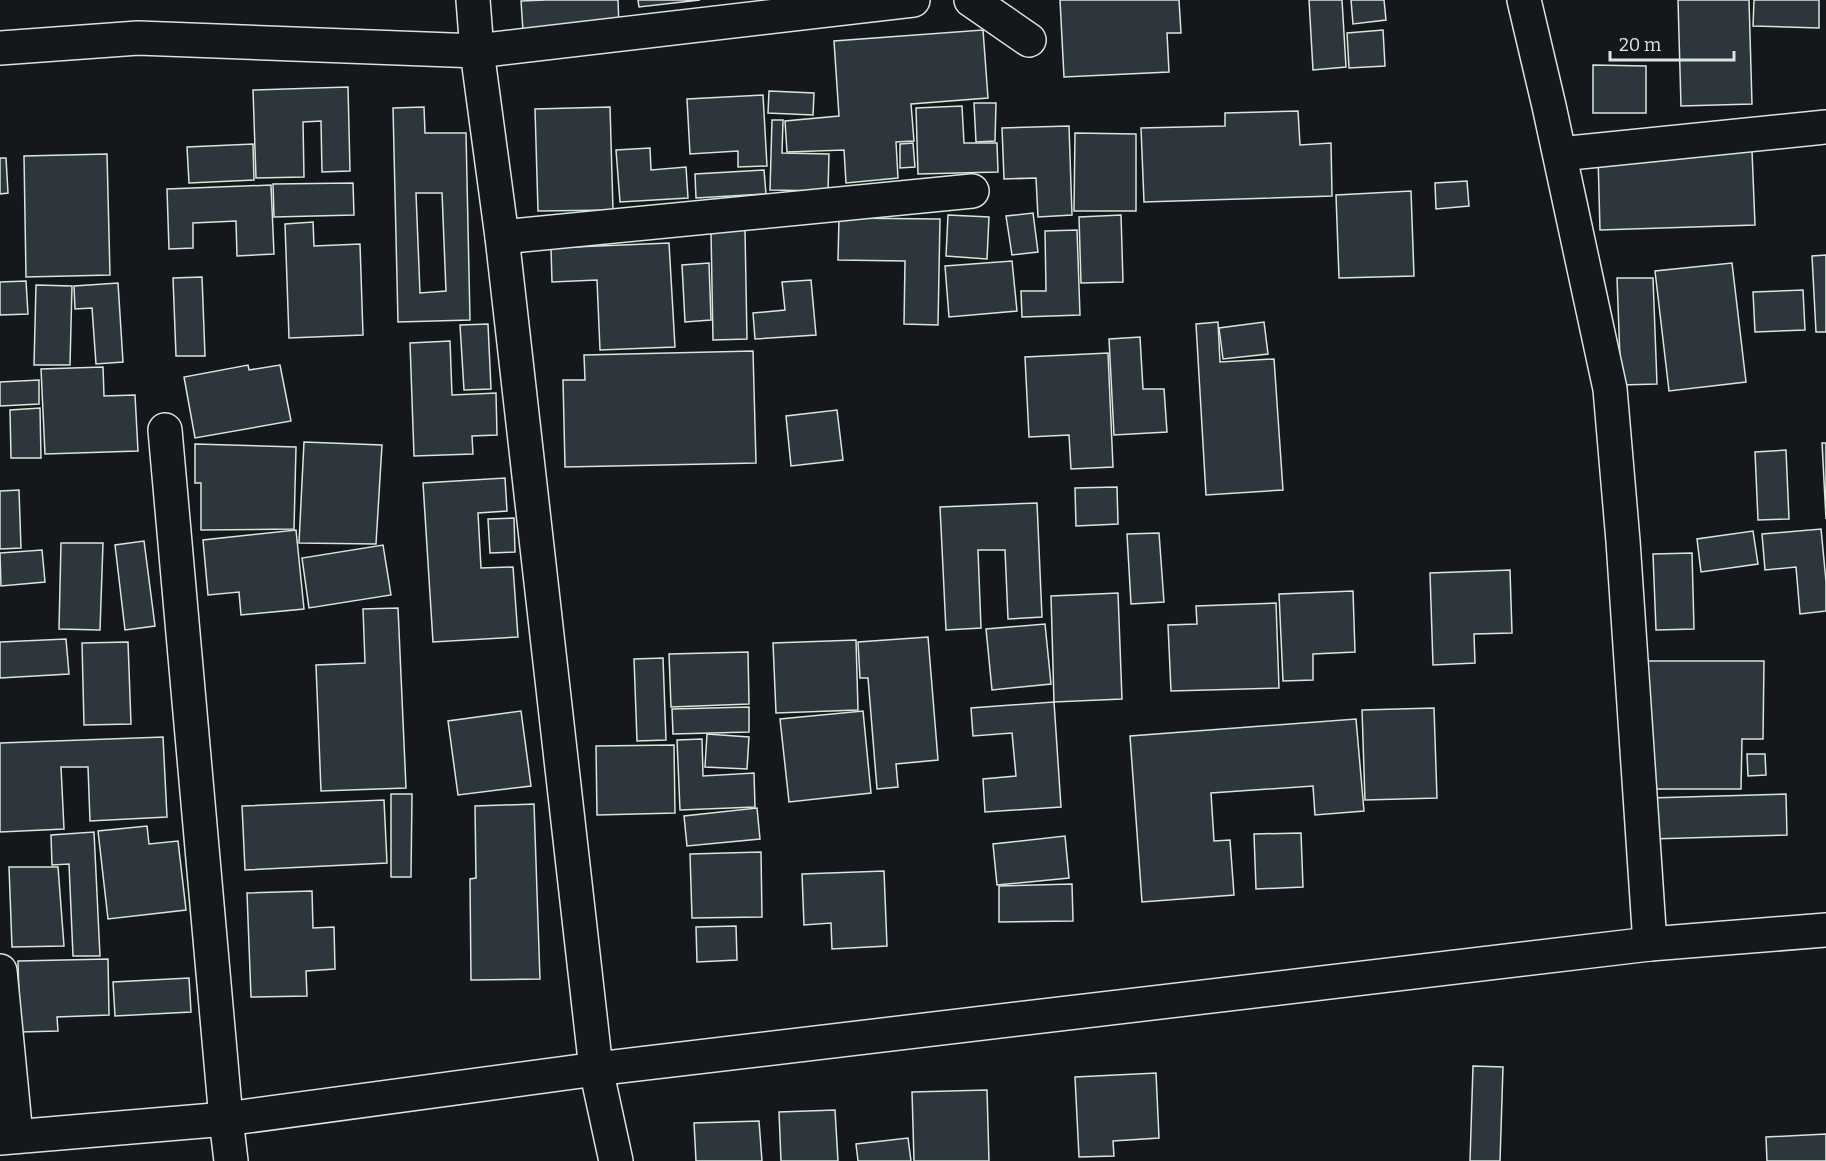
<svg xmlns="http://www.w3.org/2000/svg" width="1826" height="1161" viewBox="0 0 1826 1161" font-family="Bitter,serif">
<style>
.building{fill:#2c363c;stroke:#d8e6dc;stroke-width:1.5;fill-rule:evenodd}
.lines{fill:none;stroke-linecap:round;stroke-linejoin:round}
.minor-casing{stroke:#d8e6dc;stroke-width:36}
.minor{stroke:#14181c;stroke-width:33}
</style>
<rect width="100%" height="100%" fill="#14181c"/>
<g class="building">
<polygon points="546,0 618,0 619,27 523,31 521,1"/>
<polygon points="638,0 700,0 639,7"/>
<polygon points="1060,0 1179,0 1181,33 1167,33 1169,72 1064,77"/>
<polygon points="1309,0 1342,0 1346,67 1313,70"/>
<polygon points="1351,0 1384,0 1386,20 1353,24"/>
<polygon points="1678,0 1749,0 1752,104 1681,106"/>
<polygon points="1754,0 1819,0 1819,28 1753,26"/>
<polygon points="983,30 988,98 911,104 914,141 896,142 898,178 846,183 844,150 787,152 785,121 839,116 834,41"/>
<polygon points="1383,30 1385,66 1349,68 1347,33"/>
<polygon points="1593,65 1646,66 1646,113 1593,113"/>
<polygon points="348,87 350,171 322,172 321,121 303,122 304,177 256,178 253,90"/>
<polygon points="769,91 814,93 813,115 768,113"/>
<polygon points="763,95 767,166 738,167 738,151 690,154 687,99"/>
<polygon points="974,103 996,103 995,141 976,142"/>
<polygon points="962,106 964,143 997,143 998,172 918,174 916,108"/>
<path d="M424,107L425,133H466L470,320L398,322L393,108ZM416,193H442L446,291L420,293Z"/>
<polygon points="610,107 613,210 538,211 535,109"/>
<polygon points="1298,111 1300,145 1331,143 1332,196 1144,202 1141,128 1225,126 1225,113"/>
<polygon points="772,120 783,120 782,153 829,154 828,191 770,190"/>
<polygon points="1069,126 1072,215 1038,217 1036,178 1004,179 1002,128"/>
<polygon points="1075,133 1136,134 1136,211 1074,211"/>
<polygon points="913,143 915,167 900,168 900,144"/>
<polygon points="253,144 254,180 189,183 187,147"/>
<polygon points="650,148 651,170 686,167 688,198 620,202 616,150"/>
<polygon points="1752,151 1755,225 1600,230 1598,156"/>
<polygon points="107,154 110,275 26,277 24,156"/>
<polygon points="0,158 6,158 8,193 0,194"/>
<polygon points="764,170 766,194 696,198 695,174"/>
<polygon points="1467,181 1469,206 1436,209 1435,183"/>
<polygon points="353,183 354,215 274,217 273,184"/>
<polygon points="271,185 274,254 237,256 236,221 193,223 193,248 169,249 167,189"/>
<polygon points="1411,191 1414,276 1339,278 1336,195"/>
<polygon points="1033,213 1038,252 1012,255 1006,216"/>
<polygon points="948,215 989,217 987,259 946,256"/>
<polygon points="1121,215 1123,282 1081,283 1079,217"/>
<polygon points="839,218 940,219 938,325 904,324 905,261 838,260"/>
<polygon points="313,222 314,246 360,244 363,335 289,338 285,224"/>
<polygon points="745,230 747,339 713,340 711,231"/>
<polygon points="1077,230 1080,315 1022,317 1021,291 1046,291 1045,231"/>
<polygon points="669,243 675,347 600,350 597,280 552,282 551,248"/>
<polygon points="1826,255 1826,332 1816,332 1812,256"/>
<polygon points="1012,261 1017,311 949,317 945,266"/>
<polygon points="709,263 711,320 685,322 682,265"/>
<polygon points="1732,263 1746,382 1669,391 1655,271"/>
<polygon points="202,277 205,356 176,356 173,278"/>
<polygon points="1617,278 1653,278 1657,384 1621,385"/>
<polygon points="811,280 816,335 755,339 753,313 785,310 782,282"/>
<polygon points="26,281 28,314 0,315 0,282"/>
<polygon points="118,283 123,362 96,364 92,308 75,309 74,286"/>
<polygon points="36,285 72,286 70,365 34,365"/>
<polygon points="1803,290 1805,330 1755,332 1753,292"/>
<polygon points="1218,322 1220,362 1274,359 1283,490 1206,495 1196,324"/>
<polygon points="1264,322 1268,354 1223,359 1219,328"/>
<polygon points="488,324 491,389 464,390 460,325"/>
<polygon points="1140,337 1143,389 1164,389 1167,432 1114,435 1109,339"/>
<polygon points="450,341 452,395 496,393 497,435 472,436 473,454 414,456 410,343"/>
<polygon points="753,351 756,463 565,467 563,380 585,380 584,355"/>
<polygon points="1108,353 1113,467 1071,469 1069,435 1029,437 1025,357"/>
<polygon points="248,365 249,370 280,365 291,421 195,438 184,377"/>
<polygon points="103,367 104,396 135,395 138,451 45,454 41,369"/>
<polygon points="39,380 39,404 0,406 0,382"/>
<polygon points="40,408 41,458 11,458 10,410"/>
<polygon points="837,410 843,460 791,466 786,416"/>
<polygon points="304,442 382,445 376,544 299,543"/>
<polygon points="1822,443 1826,443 1826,519"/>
<polygon points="195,444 296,447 294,529 201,530 201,483 195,483"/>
<polygon points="1786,450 1789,519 1758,520 1755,452"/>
<polygon points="505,478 507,511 478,513 481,568 513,567 518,637 433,642 423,483"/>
<polygon points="1117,487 1118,524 1076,526 1075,488"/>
<polygon points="19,490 21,548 0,549 0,491"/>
<polygon points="1037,503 1042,617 1008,619 1005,550 978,550 981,628 946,630 940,507"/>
<polygon points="514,518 515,552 490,553 488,519"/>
<polygon points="1821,529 1826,581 1826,611 1800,614 1796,567 1765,570 1762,534"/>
<polygon points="296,530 304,609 241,615 239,592 208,595 203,540"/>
<polygon points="1753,531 1758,564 1701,572 1697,539"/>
<polygon points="1159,533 1164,602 1131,604 1127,534"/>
<polygon points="144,541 155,626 125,630 115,545"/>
<polygon points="61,543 103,543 100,630 59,629"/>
<polygon points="383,545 391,595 309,608 302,558"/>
<polygon points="42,550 45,582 1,586 0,553"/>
<polygon points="1692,553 1694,629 1656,630 1653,554"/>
<polygon points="1510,570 1512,633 1474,634 1475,663 1433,665 1430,573"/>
<polygon points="1353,591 1355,652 1313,654 1313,680 1283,681 1279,594"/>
<polygon points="1118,593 1122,699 1054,702 1051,596"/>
<polygon points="1276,603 1279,688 1171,691 1168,625 1197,624 1196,606"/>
<polygon points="398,608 406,788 321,791 316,665 365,663 363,609"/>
<polygon points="1045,624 1051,684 992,690 986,629"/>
<polygon points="928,637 938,760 896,764 898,787 877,789 868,678 860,678 858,642"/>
<polygon points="66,639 69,674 0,678 0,642"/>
<polygon points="856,640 858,710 776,713 773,643"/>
<polygon points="128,642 131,724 84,725 82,643"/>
<polygon points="748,652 749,704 671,707 669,654"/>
<polygon points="663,658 666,740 637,741 634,659"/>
<polygon points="1645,661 1764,661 1763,739 1742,739 1741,789 1644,789"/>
<polygon points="1054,702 1061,807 985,812 983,779 1016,776 1012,733 973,736 971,708"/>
<polygon points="749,707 749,732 673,734 672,709"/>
<polygon points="1434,708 1437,798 1365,800 1362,710"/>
<polygon points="521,711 531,786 458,795 448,721"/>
<polygon points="863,711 871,793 789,802 780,719"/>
<polygon points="1356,719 1364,811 1315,815 1313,786 1211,793 1214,841 1230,840 1234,895 1142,902 1130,736"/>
<polygon points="707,734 749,737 747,769 705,767"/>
<polygon points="163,737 167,817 90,821 88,767 61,767 64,829 0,832 0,743"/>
<polygon points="702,739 703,776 754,773 755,807 680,810 677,740"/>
<polygon points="674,745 675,813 597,815 596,746"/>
<polygon points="1747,754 1765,754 1766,775 1748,776"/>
<polygon points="391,794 412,794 411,877 391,877"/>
<polygon points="1786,794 1787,835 1651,839 1650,798"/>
<polygon points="384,800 387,863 245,870 242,806"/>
<polygon points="534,804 540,979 471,980 470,879 476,878 475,806"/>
<polygon points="757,808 760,839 687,846 684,816"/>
<polygon points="147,826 149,844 178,841 186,910 108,919 98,831"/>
<polygon points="94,832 100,956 73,956 69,864 52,865 51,835"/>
<polygon points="1301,833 1303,887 1256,889 1254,834"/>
<polygon points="1065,836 1069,878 997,885 993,844"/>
<polygon points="761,852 762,917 692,918 690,854"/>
<polygon points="9,867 58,867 64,946 12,947"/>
<polygon points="884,871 887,946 832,949 831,923 804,925 802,874"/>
<polygon points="1072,884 1073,921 999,922 999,886"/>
<polygon points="312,891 313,928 334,927 335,969 306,971 307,996 251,997 247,893"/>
<polygon points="736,926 737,960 697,962 696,927"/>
<polygon points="108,959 109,1015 57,1017 58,1031 20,1032 18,961"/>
<polygon points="189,978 191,1012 115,1016 113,982"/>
<polygon points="1473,1066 1503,1067 1500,1161 1470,1161"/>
<polygon points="1156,1073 1159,1138 1113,1141 1114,1156 1079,1157 1075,1077"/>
<polygon points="987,1090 989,1161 914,1161 912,1092"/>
<polygon points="835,1110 838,1161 781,1161 779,1112"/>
<polygon points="759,1121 762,1161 696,1161 694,1123"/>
<polygon points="1826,1134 1826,1161 1767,1161 1766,1137"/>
<polygon points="908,1138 911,1161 858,1161 856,1144"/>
</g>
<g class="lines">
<defs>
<g id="minor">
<polyline points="473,0 477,51 502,237 596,1069 616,1161"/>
<polyline points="971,0 1029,40"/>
<polyline points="1524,0 1549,106 1610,389 1623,541 1650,944"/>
<polyline points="0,48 138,38 477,51 913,0"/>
<polyline points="1560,154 1826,127"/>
<polyline points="502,237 972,191"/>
<polyline points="165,430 226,1119 231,1161"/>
<polyline points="0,971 16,1136"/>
<polyline points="0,1138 226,1119 596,1069 1650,944 1826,930"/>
</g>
</defs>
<use href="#minor" class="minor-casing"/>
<use href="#minor" class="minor"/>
</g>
<path d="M1610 51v9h124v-9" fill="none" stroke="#d8e6dc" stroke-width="3"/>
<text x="1619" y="51" font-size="18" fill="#d8e6dc" stroke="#14181c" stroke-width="4.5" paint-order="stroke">20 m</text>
</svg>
